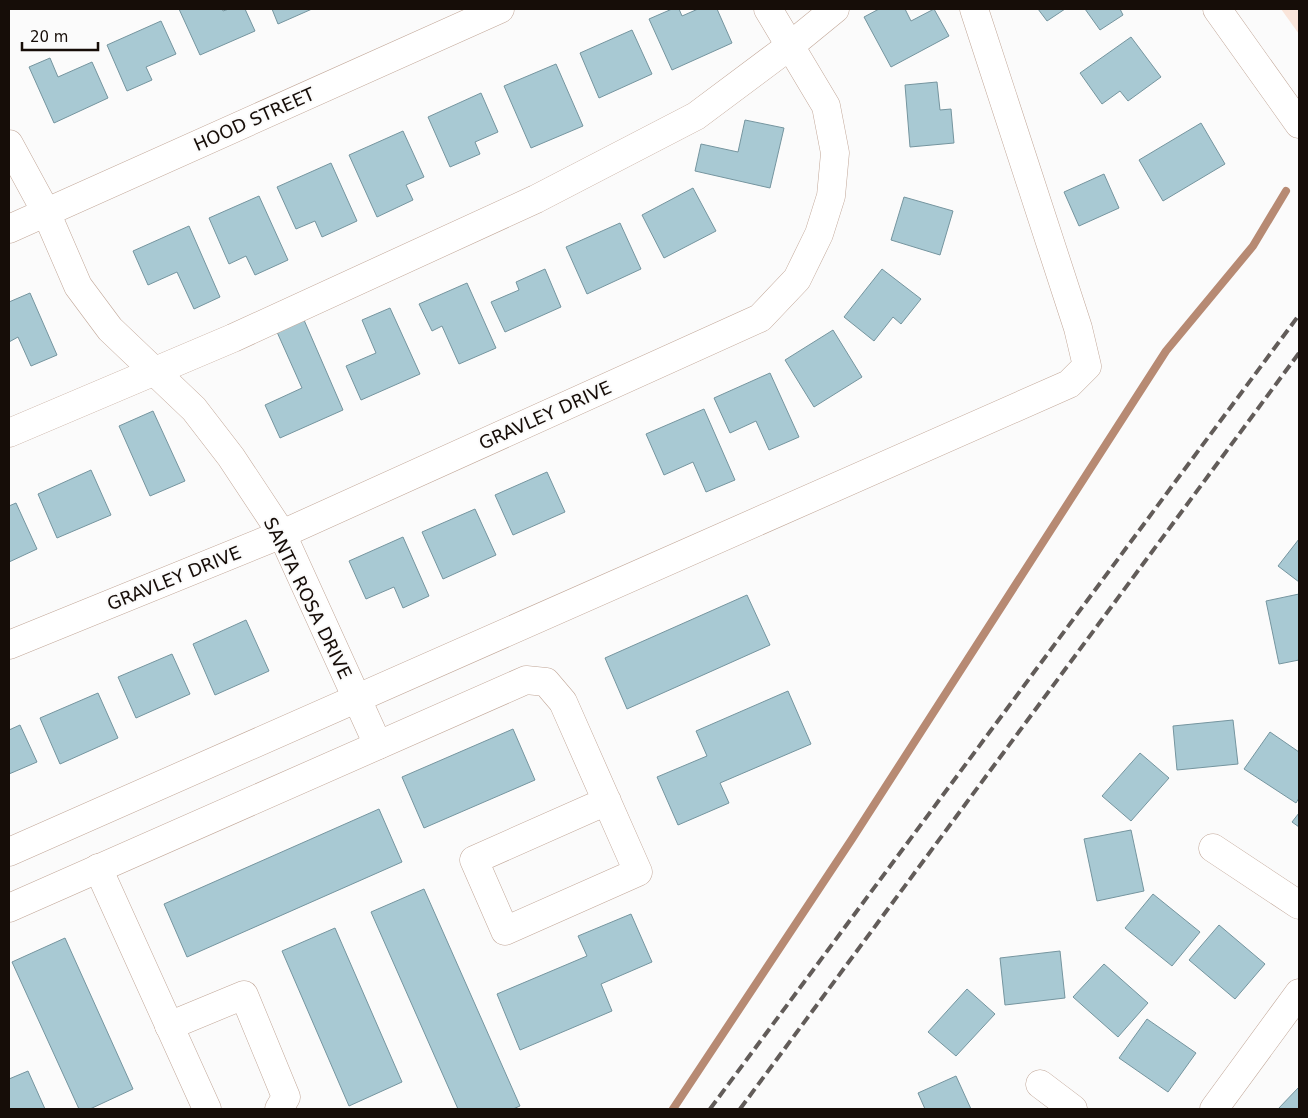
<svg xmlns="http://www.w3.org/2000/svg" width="1308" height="1118" viewBox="0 0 1308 1118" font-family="'DejaVu Sans',sans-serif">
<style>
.green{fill:#fae5da}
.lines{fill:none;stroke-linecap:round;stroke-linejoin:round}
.stream{stroke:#b78a73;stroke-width:8}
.building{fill:#a8c9d3;stroke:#75959f}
.minor-casing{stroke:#c1a697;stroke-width:29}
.minor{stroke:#fff;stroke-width:28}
.rail{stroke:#625c59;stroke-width:4;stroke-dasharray:10 5;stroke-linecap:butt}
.labels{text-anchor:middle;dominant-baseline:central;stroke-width:4;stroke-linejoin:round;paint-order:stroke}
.street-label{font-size:18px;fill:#160d08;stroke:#fbfbfb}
</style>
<rect width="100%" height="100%" fill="#fbfbfb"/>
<polygon class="green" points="1281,9 1299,9 1299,34"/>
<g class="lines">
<polyline class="stream" points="673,1109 852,839 1166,351 1253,246 1286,191"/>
</g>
<g class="building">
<polygon points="179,9 222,9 223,11 229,9 245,9 255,31 200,55"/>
<polygon points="272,9 312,9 278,24"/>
<polygon points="672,9 679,9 682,16 698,9 717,9 732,43 672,70 649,19"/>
<polygon points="879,9 905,9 911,21 934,9 949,36 891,67 864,17"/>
<polygon points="1038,9 1065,9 1047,21"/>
<polygon points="1085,9 1120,9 1123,15 1100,30"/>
<polygon points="161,21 176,54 146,67 152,80 127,91 107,45"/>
<polygon points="632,30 652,74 599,98 580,53"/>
<polygon points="1131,37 1161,77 1128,101 1120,91 1102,104 1080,73"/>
<polygon points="50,58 58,77 92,62 108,98 54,123 29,67"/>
<polygon points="556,64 583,126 531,148 504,86"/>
<polygon points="937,82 940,110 951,109 954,143 910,147 905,85"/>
<polygon points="481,93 498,132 475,142 480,154 450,167 428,117"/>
<polygon points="745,120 784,128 770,188 695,171 701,144 738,152"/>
<polygon points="1201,123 1225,164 1163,201 1139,160"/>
<polygon points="403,131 424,177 406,185 413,200 377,217 349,155"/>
<polygon points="331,163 357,221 322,237 315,221 296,229 277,187"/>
<polygon points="1104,174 1119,208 1079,226 1064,192"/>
<polygon points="693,188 716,231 664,258 642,215"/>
<polygon points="259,196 288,260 255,275 246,256 229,264 209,218"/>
<polygon points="904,197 953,211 940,255 891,240"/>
<polygon points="620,223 641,269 587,294 566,247"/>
<polygon points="189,226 220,297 194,309 177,272 148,285 133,251"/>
<polygon points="545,269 561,307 505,332 491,302 519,290 516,282"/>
<polygon points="882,269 921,299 901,324 893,317 874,341 844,317"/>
<polygon points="467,283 496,348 459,364 442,326 432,331 419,304"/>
<polygon points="30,293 57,355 31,366 18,337 9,342 9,302"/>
<polygon points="390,308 420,374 361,400 346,366 376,353 362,320"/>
<polygon points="304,320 343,410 280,438 265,405 302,388 277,332"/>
<polygon points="833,330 862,377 814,407 785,360"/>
<polygon points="770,373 799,437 769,450 756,421 730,433 714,398"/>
<polygon points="704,409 735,480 706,492 693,462 664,475 646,434"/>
<polygon points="153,411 185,481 150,496 119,426"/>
<polygon points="91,470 111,515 57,538 38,494"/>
<polygon points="547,472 565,512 513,535 495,495"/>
<polygon points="16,503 37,549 9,562 9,506"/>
<polygon points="475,509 496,555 443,579 422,532"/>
<polygon points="403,537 429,596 403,608 394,587 366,599 349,561"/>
<polygon points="1299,539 1299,582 1278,566"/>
<polygon points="1299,594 1299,660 1279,664 1266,601"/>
<polygon points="747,595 770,645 627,709 605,658"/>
<polygon points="246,620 269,671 215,695 193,644"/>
<polygon points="172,654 190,694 136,718 118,677"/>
<polygon points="788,691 811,744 720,783 729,803 678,825 657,777 707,756 696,731"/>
<polygon points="98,693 118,738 60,764 40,718"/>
<polygon points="1233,720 1238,764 1177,770 1173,726"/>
<polygon points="20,725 37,762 9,774 9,730"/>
<polygon points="513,729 535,780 424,828 402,777"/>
<polygon points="1270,732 1299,752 1299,798 1296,803 1244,769"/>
<polygon points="1140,753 1169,778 1131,821 1102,796"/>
<polygon points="379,809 402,862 187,957 164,904"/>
<polygon points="1299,813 1299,827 1292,822"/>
<polygon points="1131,830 1144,891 1097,901 1084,839"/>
<polygon points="424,889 520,1106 513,1109 458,1109 371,912"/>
<polygon points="1153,894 1200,932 1172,966 1125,928"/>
<polygon points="631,914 652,962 601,984 612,1011 520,1050 497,994 587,956 578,936"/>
<polygon points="1219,925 1265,964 1235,999 1189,960"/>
<polygon points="335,928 402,1082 349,1106 282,951"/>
<polygon points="65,938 133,1089 90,1109 79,1109 12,962"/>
<polygon points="1060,951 1065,998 1005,1005 1000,958"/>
<polygon points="1104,964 1148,1003 1118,1037 1073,997"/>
<polygon points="967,989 995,1014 956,1056 928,1032"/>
<polygon points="1147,1019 1196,1053 1168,1092 1119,1058"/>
<polygon points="28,1071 45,1109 9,1109 9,1079"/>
<polygon points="956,1076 971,1109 925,1109 918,1093"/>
<polygon points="1299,1087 1299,1109 1278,1109"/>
</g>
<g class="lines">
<defs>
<g id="minor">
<polyline points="1217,9 1299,124"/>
<polyline points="9,144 46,212 78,286 110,329 194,409 231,457 282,534 378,745"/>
<polyline points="9,229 500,9"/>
<polyline points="9,433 233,338 536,199 696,116 791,45 835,9"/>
<polyline points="9,645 282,534 760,318 797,279 819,234 831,196 835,153 826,106 768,9"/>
<polyline points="1213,848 1299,905"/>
<polyline points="9,852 1069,384 1087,366 1078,328 974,9"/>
<polyline points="98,868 207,1109"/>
<polyline points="9,908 526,680 546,682 563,702 638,872 505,931 474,860 607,801"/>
<polyline points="169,1026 244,995 286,1097 279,1109"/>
<polyline points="1040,1084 1073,1109"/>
<polyline points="1214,1109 1299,993"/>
</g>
</defs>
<use href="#minor" class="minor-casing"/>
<use href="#minor" class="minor"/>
<g class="rail">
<polyline points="710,1109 1299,315"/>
<polyline points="740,1109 1299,353"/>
</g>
</g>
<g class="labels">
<g class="street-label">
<text transform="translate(254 119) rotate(-24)">HOOD STREET</text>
<text transform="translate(545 415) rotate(-24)">GRAVLEY DRIVE</text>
<text transform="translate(174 578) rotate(-22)">GRAVLEY DRIVE</text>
<text transform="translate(308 598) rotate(64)">SANTA ROSA DRIVE</text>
</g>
</g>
<rect width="1308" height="1118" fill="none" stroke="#160d08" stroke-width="20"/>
<path d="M22 42v8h76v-8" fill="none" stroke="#160d08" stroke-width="2.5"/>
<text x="30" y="42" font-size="15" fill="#160d08" stroke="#fbfbfb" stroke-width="4" paint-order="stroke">20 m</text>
</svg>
